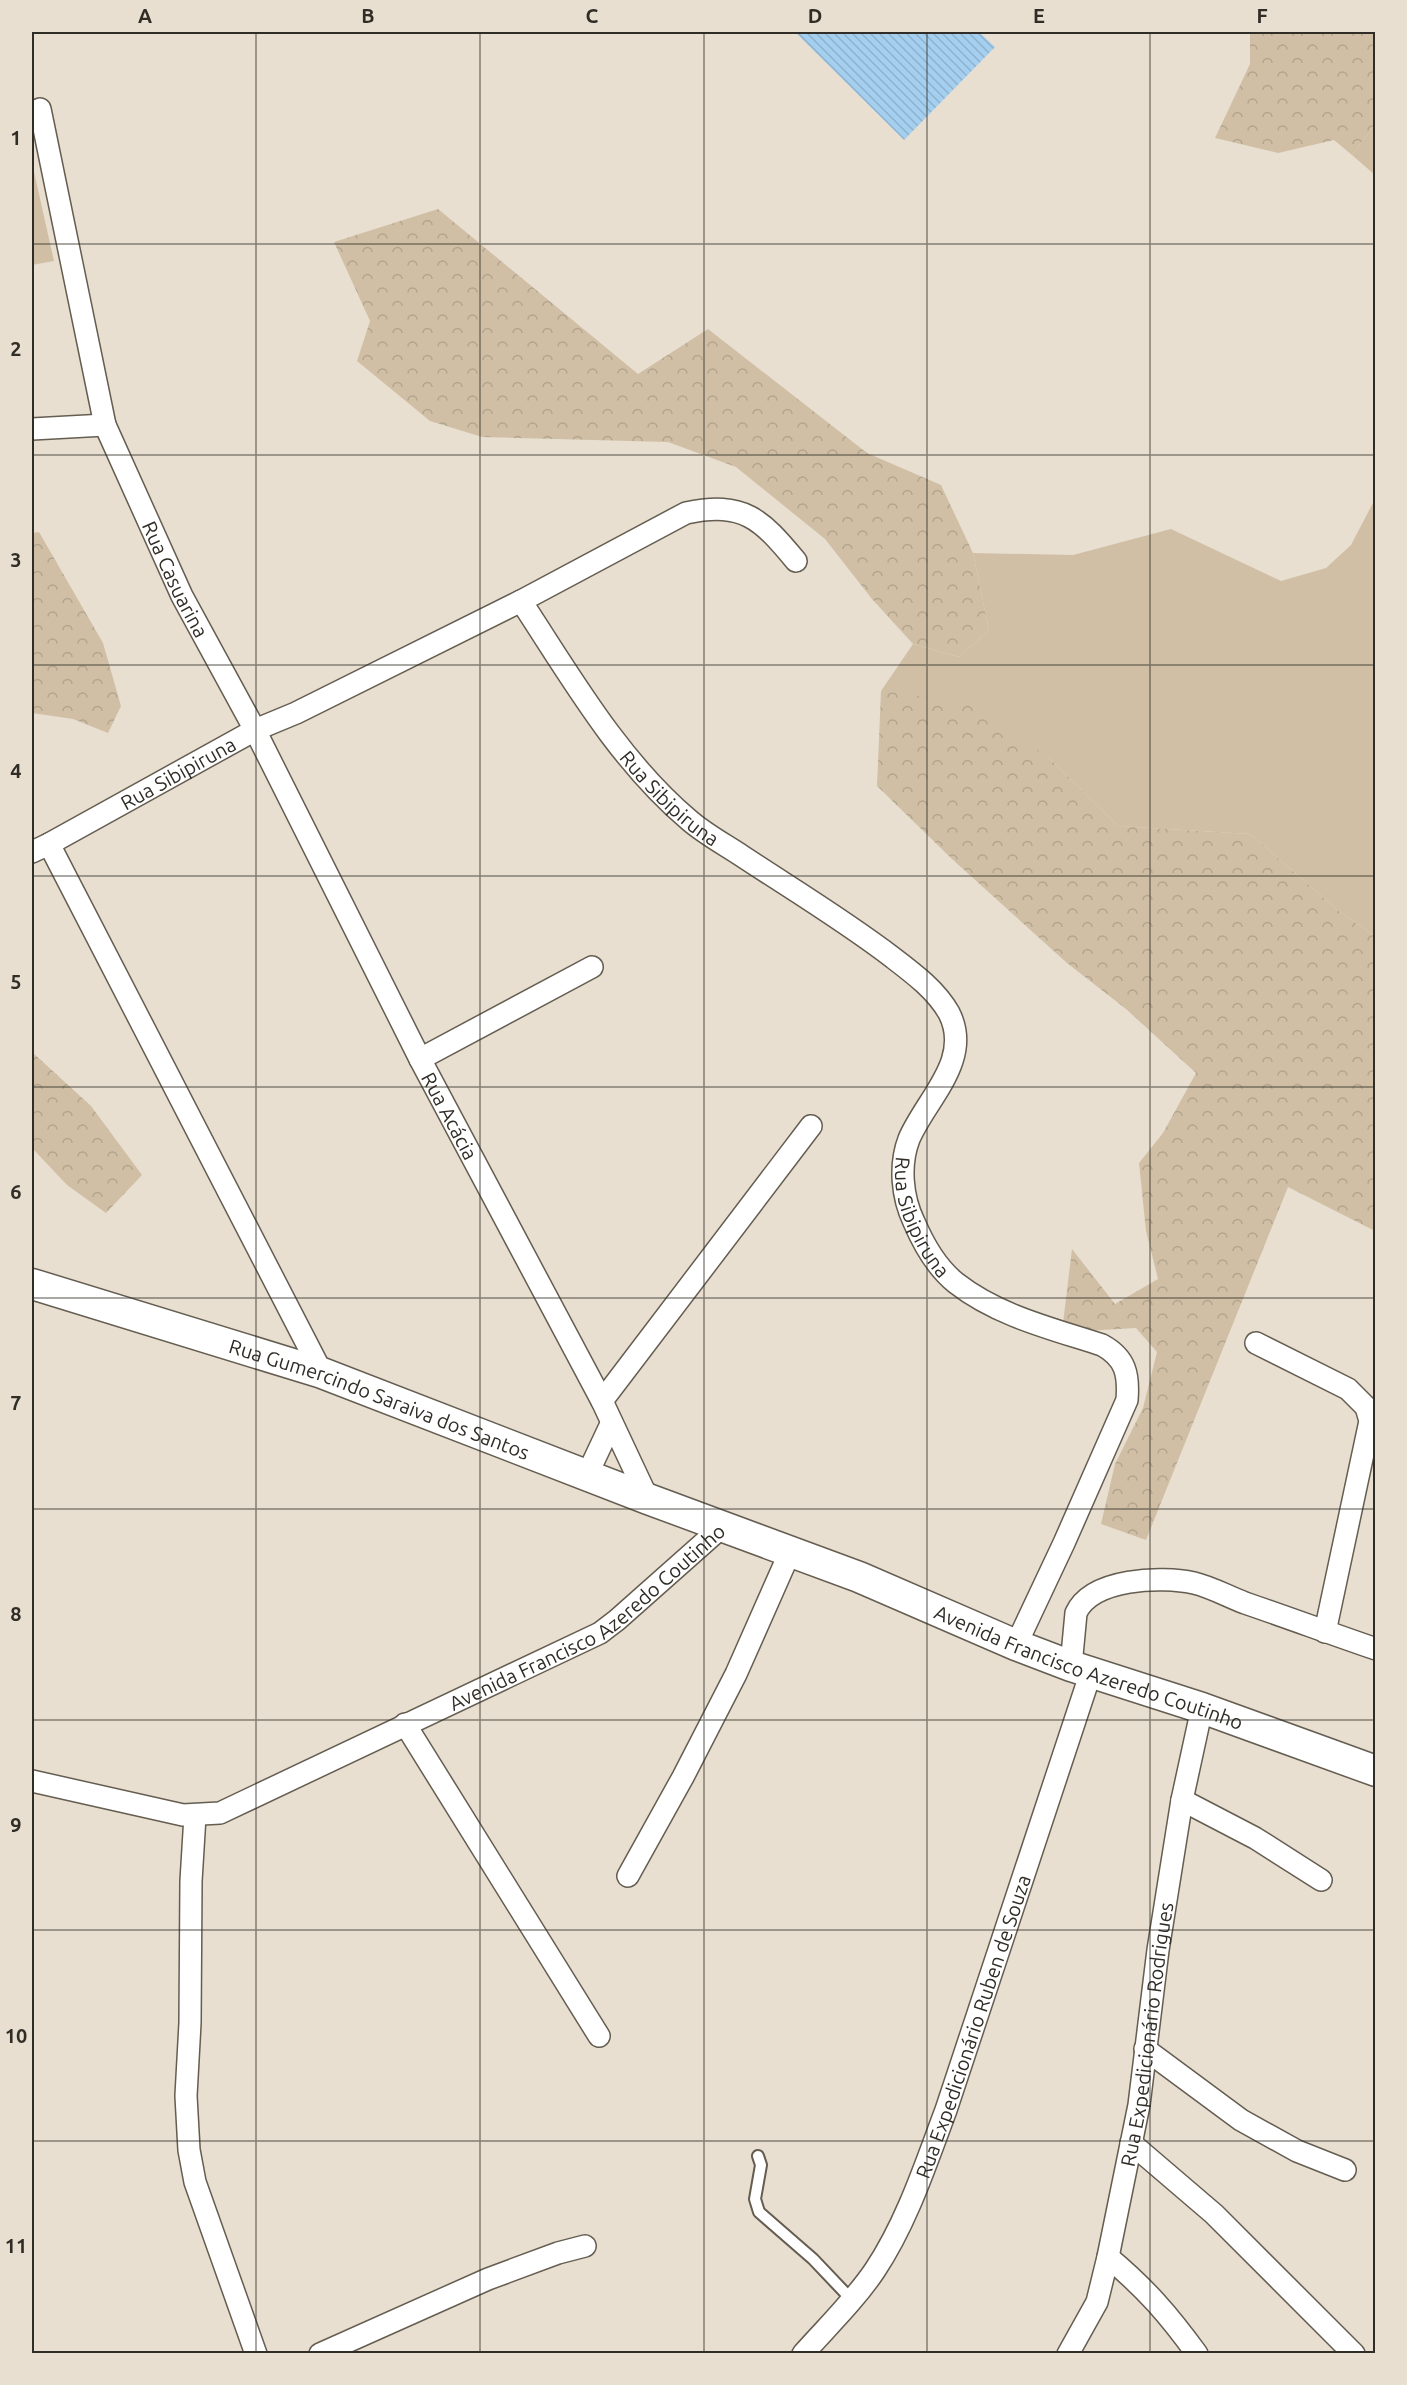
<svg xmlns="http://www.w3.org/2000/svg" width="1407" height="2385" viewBox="0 0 1407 2385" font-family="Ubuntu,sans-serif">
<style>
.green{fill:#d0bfa5}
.forest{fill:url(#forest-crowns)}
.building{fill:url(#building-back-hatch)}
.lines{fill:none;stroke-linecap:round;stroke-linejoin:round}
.lane-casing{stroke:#645d50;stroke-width:14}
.street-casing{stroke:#645d50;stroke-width:24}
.secondary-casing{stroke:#645d50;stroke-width:33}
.lane{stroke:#fff;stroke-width:10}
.street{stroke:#fff;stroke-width:21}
.secondary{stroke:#fff;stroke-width:30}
.grid{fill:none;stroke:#302d27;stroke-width:1.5;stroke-opacity:0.55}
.labels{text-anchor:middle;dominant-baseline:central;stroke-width:4.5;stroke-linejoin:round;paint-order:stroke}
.street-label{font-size:20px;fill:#302d27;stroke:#e8dfd1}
.neatline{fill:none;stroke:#302d27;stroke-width:2}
.grid-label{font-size:20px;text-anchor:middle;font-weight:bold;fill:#302d27}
</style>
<defs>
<pattern id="forest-crowns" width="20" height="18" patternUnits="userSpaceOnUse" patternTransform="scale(1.5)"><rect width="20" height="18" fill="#d0bfa5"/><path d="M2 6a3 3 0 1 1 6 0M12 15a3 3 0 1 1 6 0" fill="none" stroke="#b3a48e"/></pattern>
<pattern id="building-back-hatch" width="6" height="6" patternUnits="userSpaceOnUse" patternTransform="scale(1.5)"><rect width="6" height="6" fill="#a5cfef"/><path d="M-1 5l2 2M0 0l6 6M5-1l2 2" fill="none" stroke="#8eb2cd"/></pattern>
</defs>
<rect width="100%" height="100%" fill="#e8dfd1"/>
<g class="green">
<polygon points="1375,124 1375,175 1352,155"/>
<polygon points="32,163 54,261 32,265"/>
<polygon points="1375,499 1375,936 1341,913 1250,834 1118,826 1048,757 881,691 913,644 959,657 989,630 973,553 1073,555 1171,529 1281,581 1326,568 1351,545"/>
</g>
<g class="forest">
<polygon points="1250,32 1375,32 1375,124 1352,155 1334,140 1278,153 1215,138 1250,64"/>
<polygon points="438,209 638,374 708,329 867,453 941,485 973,553 989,630 959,657 913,644 872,599 825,539 736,467 668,442 482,437 430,421 357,361 370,321 334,242"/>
<polygon points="39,532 103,643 121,706 108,733 73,719 32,713 32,533"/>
<polygon points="881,691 967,702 1048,757 1118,826 1250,834 1341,913 1375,936 1375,1231 1288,1187 1146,1540 1101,1524 1115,1464 1143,1408 1157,1352 1136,1328 1084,1331 1063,1323 1072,1249 1115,1304 1158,1279 1146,1231 1139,1163 1163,1133 1196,1073 1126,1009 1067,963 952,859 877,786"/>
<polygon points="32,1052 91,1106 142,1175 106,1213 67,1185 32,1148"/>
</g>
<polygon class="building" points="795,32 979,32 995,47 904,140"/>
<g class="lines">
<defs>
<polyline id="lane" points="758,2156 761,2165 755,2199 759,2212 813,2259 851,2299"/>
<g id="street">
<path id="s1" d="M40,109L105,425L182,596L255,730L420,1059L602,1401L648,1499"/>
<polyline points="32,429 105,425"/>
<path id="s2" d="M521,601C571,677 618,760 689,820C705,834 724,844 742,856C792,889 845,921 892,957C913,973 936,990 949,1013C973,1060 926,1099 909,1139C899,1165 902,1197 914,1222C923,1243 937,1268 956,1283C998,1316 1053,1329 1102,1345C1126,1358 1129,1375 1127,1400L1064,1543L1016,1645"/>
<polyline points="49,844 322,1373"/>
<path id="s3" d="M32,852L49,844L255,730L296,713L521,601L686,513C744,501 761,519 796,561"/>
<polyline points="420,1059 592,967"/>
<polyline points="1256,1343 1348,1389 1366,1407 1370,1421 1325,1632"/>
<polyline points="602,1401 811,1126"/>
<polyline points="587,1475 611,1424"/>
<path d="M1071,1666L1076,1613C1092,1578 1161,1576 1194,1583C1211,1587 1229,1597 1245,1603C1289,1618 1332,1634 1376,1649"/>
<polyline points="405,1724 599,2036"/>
<path id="s4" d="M32,1781L183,1815L220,1813L600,1633L617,1620L723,1526"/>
<polyline points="1182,1800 1255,1838 1321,1880"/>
<polyline points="195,1816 191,1881 190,2023 186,2096 189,2150 195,2182 256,2354"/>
<polyline points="628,1876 683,1777 736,1674 790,1552"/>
<polyline points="1145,2049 1241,2120 1297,2151 1345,2170"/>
<polyline points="1131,2143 1214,2214 1354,2354"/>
<path d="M1108,2257C1146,2289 1168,2314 1197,2354"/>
<polyline points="320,2354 488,2279 558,2253 585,2246"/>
<path id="s5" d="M803,2354C827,2327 855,2300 875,2270C907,2222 926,2163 946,2110L1091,1672"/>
<path id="s6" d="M1068,2354L1097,2302L1108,2257L1139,2105L1158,1950L1182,1800L1202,1708"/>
</g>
<g id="secondary">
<path id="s7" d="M32,1284L322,1373L648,1499L859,1577L1016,1645L1071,1666L1202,1708L1376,1771"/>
</g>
</defs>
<use href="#lane" class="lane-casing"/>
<use href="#street" class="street-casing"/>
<use href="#secondary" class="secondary-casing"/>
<use href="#lane" class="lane"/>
<use href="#street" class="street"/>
<use href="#secondary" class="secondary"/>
</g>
<path class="grid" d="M256,32V2354M480,32V2354M704,32V2354M927,32V2354M1150,32V2354M32,244H1376M32,455H1376M32,665H1376M32,876H1376M32,1087H1376M32,1298H1376M32,1509H1376M32,1720H1376M32,1930H1376M32,2141H1376"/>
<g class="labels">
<g class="street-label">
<text stroke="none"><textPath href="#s1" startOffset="492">Rua Casuarina</textPath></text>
<text stroke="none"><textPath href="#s3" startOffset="166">Rua Sibipiruna</textPath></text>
<text stroke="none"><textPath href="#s2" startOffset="248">Rua Sibipiruna</textPath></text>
<text stroke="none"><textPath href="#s1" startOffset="1095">Rua Acácia</textPath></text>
<text stroke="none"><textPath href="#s2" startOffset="824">Rua Sibipiruna</textPath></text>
<text stroke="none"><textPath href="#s7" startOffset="366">Rua Gumercindo Saraiva dos Santos</textPath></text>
<text stroke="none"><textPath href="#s4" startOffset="610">Avenida Francisco Azeredo Coutinho</textPath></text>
<text stroke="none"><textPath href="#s7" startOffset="1125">Avenida Francisco Azeredo Coutinho</textPath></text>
<text stroke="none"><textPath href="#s5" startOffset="374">Rua Expedicionário Ruben de Souza</textPath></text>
<text stroke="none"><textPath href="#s6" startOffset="332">Rua Expedicionário Rodrigues</textPath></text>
</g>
</g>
<rect width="1407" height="2385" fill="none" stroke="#e8dfd1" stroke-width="66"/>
<rect x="33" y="33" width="1341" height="2319" class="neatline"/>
<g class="grid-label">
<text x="145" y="23">A</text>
<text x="368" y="23">B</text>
<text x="592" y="23">C</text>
<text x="815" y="23">D</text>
<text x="1039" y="23">E</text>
<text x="1262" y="23">F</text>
<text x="16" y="145">1</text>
<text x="16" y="356">2</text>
<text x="16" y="567">3</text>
<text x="16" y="778">4</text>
<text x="16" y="989">5</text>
<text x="16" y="1199">6</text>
<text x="16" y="1410">7</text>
<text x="16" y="1621">8</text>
<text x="16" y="1832">9</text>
<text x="16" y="2043">10</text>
<text x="16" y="2253">11</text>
</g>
</svg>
